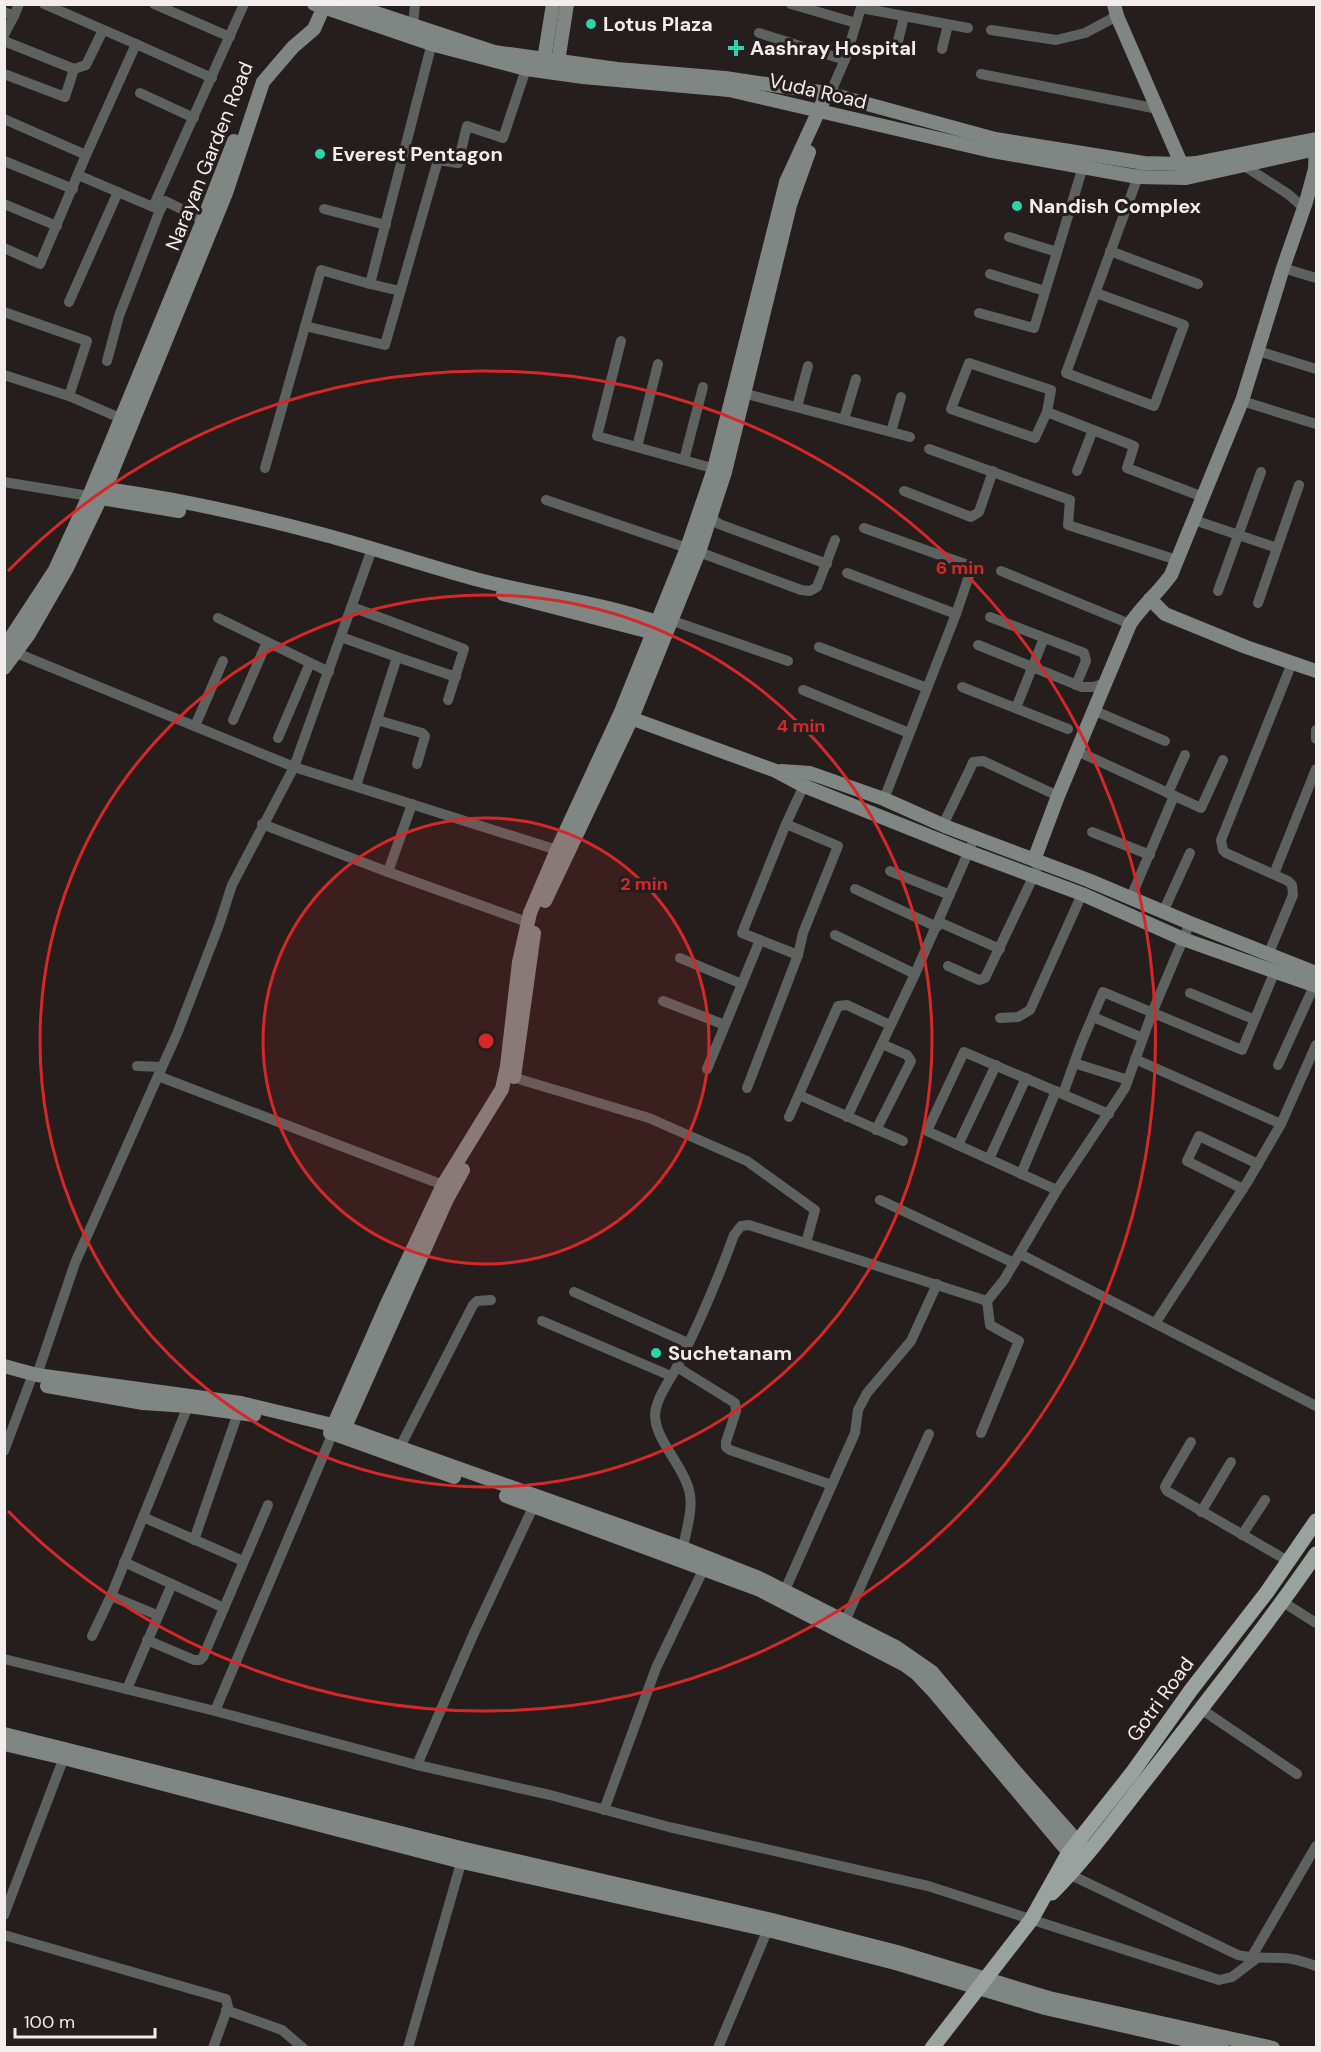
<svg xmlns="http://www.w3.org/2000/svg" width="1321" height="2052" viewBox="0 0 1321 2052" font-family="'DM Sans',sans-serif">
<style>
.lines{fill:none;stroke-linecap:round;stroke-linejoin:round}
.street{stroke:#5d615f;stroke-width:10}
.secondary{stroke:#7f8683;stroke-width:14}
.primary{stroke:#99a29f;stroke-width:15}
.ring{fill:none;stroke:#d62828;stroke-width:3}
.poi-dot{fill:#2bd5ac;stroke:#261e1d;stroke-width:2}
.labels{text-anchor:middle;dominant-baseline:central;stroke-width:6;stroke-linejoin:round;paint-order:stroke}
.poi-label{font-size:20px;font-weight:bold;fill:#f3ecec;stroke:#261e1d;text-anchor:start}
.street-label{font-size:20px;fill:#f3ecec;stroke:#261e1d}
.centre{fill:#d62828;stroke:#261e1d;stroke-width:3}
.ring-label{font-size:18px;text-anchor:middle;font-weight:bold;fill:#d62828;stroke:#261e1d;stroke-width:6;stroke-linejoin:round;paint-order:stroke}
</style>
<rect width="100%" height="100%" fill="#261e1d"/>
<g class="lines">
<g class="street">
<polyline points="154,4 230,37"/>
<polyline points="791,4 856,23"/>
<polyline points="861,8 968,28"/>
<polyline points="4,12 14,16 19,4"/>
<polyline points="413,26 415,4"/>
<polyline points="991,30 1056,40 1085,33 1117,16"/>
<polyline points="759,33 845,60"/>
<polyline points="4,35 14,16"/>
<polyline points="4,41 74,69 65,97 4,74"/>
<polyline points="136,44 212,78"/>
<polyline points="897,45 904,17"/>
<polyline points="942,49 948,25"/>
<polyline points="74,69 86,65 103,30"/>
<polyline points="981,74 1158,109"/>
<polyline points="140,93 194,118"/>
<polyline points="830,94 846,57 862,4"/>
<polyline points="4,119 86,155"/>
<polyline points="4,161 73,189"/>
<polyline points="1243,165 1288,194 1304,208"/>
<polyline points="78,175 160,210 165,201 210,223"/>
<polyline points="4,204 57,226"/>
<polyline points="153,207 244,4"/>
<polyline points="324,209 386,225"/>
<polyline points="1009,237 1057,252"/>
<polyline points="4,248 40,264 86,155 136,44 44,4"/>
<polyline points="1110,251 1198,284"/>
<polyline points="1283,268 1316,278"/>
<polyline points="990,274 1045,291"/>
<polyline points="370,284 400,291"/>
<polyline points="1096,293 1184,325 1154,406 1066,373 1140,171"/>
<polyline points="69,302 118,192"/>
<polyline points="4,312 87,341 69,396"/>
<polyline points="979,313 1034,328 1085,160"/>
<polyline points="305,326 385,345 438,160 458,163 467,126 503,138 526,69 527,62"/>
<polyline points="621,341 597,436 719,470"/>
<polyline points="1258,351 1316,369"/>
<polyline points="107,361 119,316 160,210"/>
<polyline points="4,375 69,396 127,421"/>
<polyline points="739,392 910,437"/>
<polyline points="1242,401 1316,424"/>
<polyline points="797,407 808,366"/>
<polyline points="1047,412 1035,438 951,409 969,363 1051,390 1047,412 1134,446 1127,468 1203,497"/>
<polyline points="844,419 856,379"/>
<polyline points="891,432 901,397"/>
<polyline points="637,447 658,364"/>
<polyline points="929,449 1070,500 1068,525 1177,560"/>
<polyline points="684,460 703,387"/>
<polyline points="265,468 321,270 370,284 433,39"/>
<polyline points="1077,471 1093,430"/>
<polyline points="4,482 89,496"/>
<polyline points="904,491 971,517 979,512 993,471"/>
<polyline points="546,500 687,548"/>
<polyline points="711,517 719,524 827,564"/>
<polyline points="1194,520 1277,548 1258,603"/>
<polyline points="864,528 965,564 971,570 956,614 884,799"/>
<polyline points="1277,548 1299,485"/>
<polyline points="372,549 294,767 232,885 219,925 177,1034 158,1076 443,1185"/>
<polyline points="699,552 801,590 810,591 817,587 835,540"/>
<polyline points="1001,571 1130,624"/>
<polyline points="847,573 956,614"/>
<polyline points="1218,591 1261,472"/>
<polyline points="352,607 464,649 448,700"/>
<polyline points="990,617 1084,653 1086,661 1076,685"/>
<polyline points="218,618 329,672"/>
<polyline points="673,621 788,661"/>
<polyline points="341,637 397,657"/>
<polyline points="978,645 1082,687 1094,687 1105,683"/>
<polyline points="819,647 927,688"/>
<polyline points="14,652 294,767 557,850"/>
<polyline points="962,687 1068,729"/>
<polyline points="803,690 909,733"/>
<polyline points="1016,708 1044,638"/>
<polyline points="1093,710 1165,741"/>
<polyline points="233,720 267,642"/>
<polyline points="377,720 422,733 425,736 417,764"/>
<polyline points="195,726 223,661"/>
<polyline points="1316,730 1316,739"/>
<polyline points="278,738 310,663"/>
<polyline points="1077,751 1201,808 1223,760"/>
<polyline points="356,786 397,657 456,677"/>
<polyline points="1168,793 1185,755"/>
<polyline points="262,824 388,872 527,922"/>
<polyline points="786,824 838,846 803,933 798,955 742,933 786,824 806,781"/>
<polyline points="943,825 971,767 973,762 983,761 1058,796"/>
<polyline points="1092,832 1150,855"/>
<polyline points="890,871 950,895"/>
<polyline points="388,872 412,804"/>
<polyline points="1274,874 1316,769"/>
<polyline points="855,889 937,927"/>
<polyline points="1131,897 1174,796"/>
<polyline points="1163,912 1190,853"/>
<polyline points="939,922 1000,949"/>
<polyline points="835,935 915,974"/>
<polyline points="1268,955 1293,895 1292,885 1288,881 1226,853 1223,850 1221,840 1292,663"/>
<polyline points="680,958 742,984"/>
<polyline points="948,966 979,980 985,978 1036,871"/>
<polyline points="1190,993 1253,1019"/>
<polyline points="663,1001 725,1025"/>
<polyline points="1093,1017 1143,1038"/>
<polyline points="1000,1018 1018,1017 1030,1010 1082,894"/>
<polyline points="1135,1059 1281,1124"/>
<polyline points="1074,1063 1128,1080"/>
<polyline points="1278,1065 1314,986"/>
<polyline points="137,1066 162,1067"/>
<polyline points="707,1069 760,940"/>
<polyline points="509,1076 649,1118 747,1161 815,1210 806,1243"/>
<polyline points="747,1088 798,955"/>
<polyline points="1063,1094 1081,1044 1103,992 1242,1050 1275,971"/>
<polyline points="799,1095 903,1141"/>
<polyline points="789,1117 838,1006 847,1005 890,1025"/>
<polyline points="847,1117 915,974 971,846"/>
<polyline points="876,1130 911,1061 907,1055 882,1044"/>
<polyline points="958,1145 996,1065"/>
<polyline points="989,1159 1026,1078"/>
<polyline points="1021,1174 1056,1091"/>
<polyline points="1243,1189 1187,1161 1199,1136 1258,1164"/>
<polyline points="1057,1190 927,1131 964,1052 1109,1114"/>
<polyline points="880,1200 1014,1263"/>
<polyline points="1020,1254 1316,1406"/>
<polyline points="574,1292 688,1343"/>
<polyline points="542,1321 671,1376"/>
<polyline points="1156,1322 1248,1181 1281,1124 1316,1045"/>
<polyline points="677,1367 735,1403 736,1411 726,1442 726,1447 730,1450 832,1485"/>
<polyline points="37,1375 75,1263 158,1076"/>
<polyline points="981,1433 1019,1341 990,1325 987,1301"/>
<polyline points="1191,1442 1167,1483 1165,1487 1167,1491 1288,1561"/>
<polyline points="400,1447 473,1305 477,1301 491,1300"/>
<polyline points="4,1451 33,1374"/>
<polyline points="1201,1512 1231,1462"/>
<polyline points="143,1517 243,1561"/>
<polyline points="1242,1535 1265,1500"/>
<polyline points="194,1540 240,1407"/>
<path d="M683,1548C686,1530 694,1508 689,1490C683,1465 655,1440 655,1415C656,1398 670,1380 678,1365C699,1324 718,1279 734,1235L741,1226L749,1225L987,1301L1004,1280L1057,1190L1125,1088L1152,1013L1190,923"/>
<polyline points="124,1562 224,1608 268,1505"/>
<polyline points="785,1590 855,1433 858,1410 867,1393 911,1341 937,1284"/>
<polyline points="111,1596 157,1615"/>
<polyline points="1283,1602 1316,1623"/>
<polyline points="845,1621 929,1434"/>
<polyline points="92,1636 111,1596 188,1406"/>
<polyline points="147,1640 194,1660 200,1660 203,1657 224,1608"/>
<polyline points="4,1659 215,1711 417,1765 550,1795 669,1827 928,1886 1219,1980 1232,1977 1257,1958"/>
<polyline points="127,1689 172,1584"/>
<polyline points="1201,1709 1297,1774"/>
<polyline points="215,1711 329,1442"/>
<polyline points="417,1765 474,1633 536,1501"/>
<polyline points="604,1810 656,1668 706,1564"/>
<path d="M1071,1875L1238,1955C1253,1959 1267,1957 1283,1958C1294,1958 1305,1962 1316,1966"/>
<polyline points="4,1915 66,1752"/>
<polyline points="4,1935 226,1999 228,2007 213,2048"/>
<polyline points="1251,1958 1316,1846"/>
<polyline points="226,2010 282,2030 303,2048"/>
<polyline points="408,2048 463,1856"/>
<polyline points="718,2048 770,1924"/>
</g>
<g class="secondary">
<polyline points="314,4 431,44 526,69 583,77 729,90 987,150 1138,177 1186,178 1316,149"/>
<polyline points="349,4 494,52 617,69 725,78 827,93 995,139 1144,163 1182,164 1196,163 1316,139"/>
<polyline points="1114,4 1117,16 1184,170"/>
<polyline points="543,66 553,4"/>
<polyline points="557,68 567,4"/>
<path d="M98,488C175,498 250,515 325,535C377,549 427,566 479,580C540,596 605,603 665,625"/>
<polyline points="95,497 179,511"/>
<polyline points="503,594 662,635"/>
<polyline points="1150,599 1165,614 1246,647 1316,671"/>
<polyline points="4,648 55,570 89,496 204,218 234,141"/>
<polyline points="4,668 29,634 67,568 105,489 226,193 263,82 293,47 314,29 325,4"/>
<polyline points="625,716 776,771 804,786 969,852 1082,894 1183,939 1316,986"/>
<polyline points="781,771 810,773 884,799 947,827 1088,880 1190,923 1316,973"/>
<path d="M1034,860L1058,796L1130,624C1142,606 1158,593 1171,575L1242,401L1283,268L1306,202L1315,169L1316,144"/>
<polyline points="545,901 632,718 699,552 725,472 790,205 809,152"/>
<polyline points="514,1077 534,933"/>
<polyline points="4,1366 37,1375 241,1403 345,1428 683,1548 759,1578 896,1647 932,1672 1014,1770 1085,1850"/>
<polyline points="47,1386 143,1403 188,1406 254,1415"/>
<polyline points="330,1433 386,1306 443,1185 502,1089 507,1066 519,962 530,913 557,850 620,714 687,548 714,469 786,182 827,93"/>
<polyline points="334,1434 454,1477"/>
<polyline points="341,1436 447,1199 463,1170"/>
<polyline points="506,1496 760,1590 905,1665 916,1673 934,1692 1076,1861"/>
<polyline points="4,1734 465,1849 772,1920 897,1952 1049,1998 1273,2048"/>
<polyline points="4,1744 64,1758 462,1862 768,1930 899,1964 1045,2008 1222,2048"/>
</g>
<g class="primary">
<path d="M1052,1893C1089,1856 1119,1813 1151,1773C1207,1701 1264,1629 1316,1554"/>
<polyline points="932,2048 1031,1920 1068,1854 1132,1773 1191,1690 1267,1592 1316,1521"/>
</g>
</g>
<circle cx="486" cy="1041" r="223" fill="#d62828" fill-opacity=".12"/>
<g class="ring">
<circle cx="486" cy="1041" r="223"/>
<circle cx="486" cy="1041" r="446"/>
<path d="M8 571A670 670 0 1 1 8 1511"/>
</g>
<g class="poi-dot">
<circle cx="591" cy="24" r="6"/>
<path d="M733 39h6v6h6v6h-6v6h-6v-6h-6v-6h6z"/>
<circle cx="320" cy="154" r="6"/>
<circle cx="1017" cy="206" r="6"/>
<circle cx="656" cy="1353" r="6"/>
</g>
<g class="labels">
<g class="poi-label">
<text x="603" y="24">Lotus Plaza</text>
<text x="750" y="48">Aashray Hospital</text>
<text x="332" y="154">Everest Pentagon</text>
<text x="1029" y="206">Nandish Complex</text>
<text x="668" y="1353">Suchetanam</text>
</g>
<g class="street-label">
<text transform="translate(818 91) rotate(13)">Vuda Road</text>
<text transform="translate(209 156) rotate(-68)">Narayan Garden Road</text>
<text transform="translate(1160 1699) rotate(-54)">Gotri Road</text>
</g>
</g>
<circle cx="486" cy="1041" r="9" class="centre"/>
<g class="ring-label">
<text x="960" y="574">6 min</text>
<text x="801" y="732">4 min</text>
<text x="644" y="890">2 min</text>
</g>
<rect width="1321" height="2052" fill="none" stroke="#f3ecec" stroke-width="12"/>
<path d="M15 2028v9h140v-9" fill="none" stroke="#f3ecec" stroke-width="3"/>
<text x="24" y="2028" font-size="18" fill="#f3ecec" stroke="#261e1d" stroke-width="4.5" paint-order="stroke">100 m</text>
</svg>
